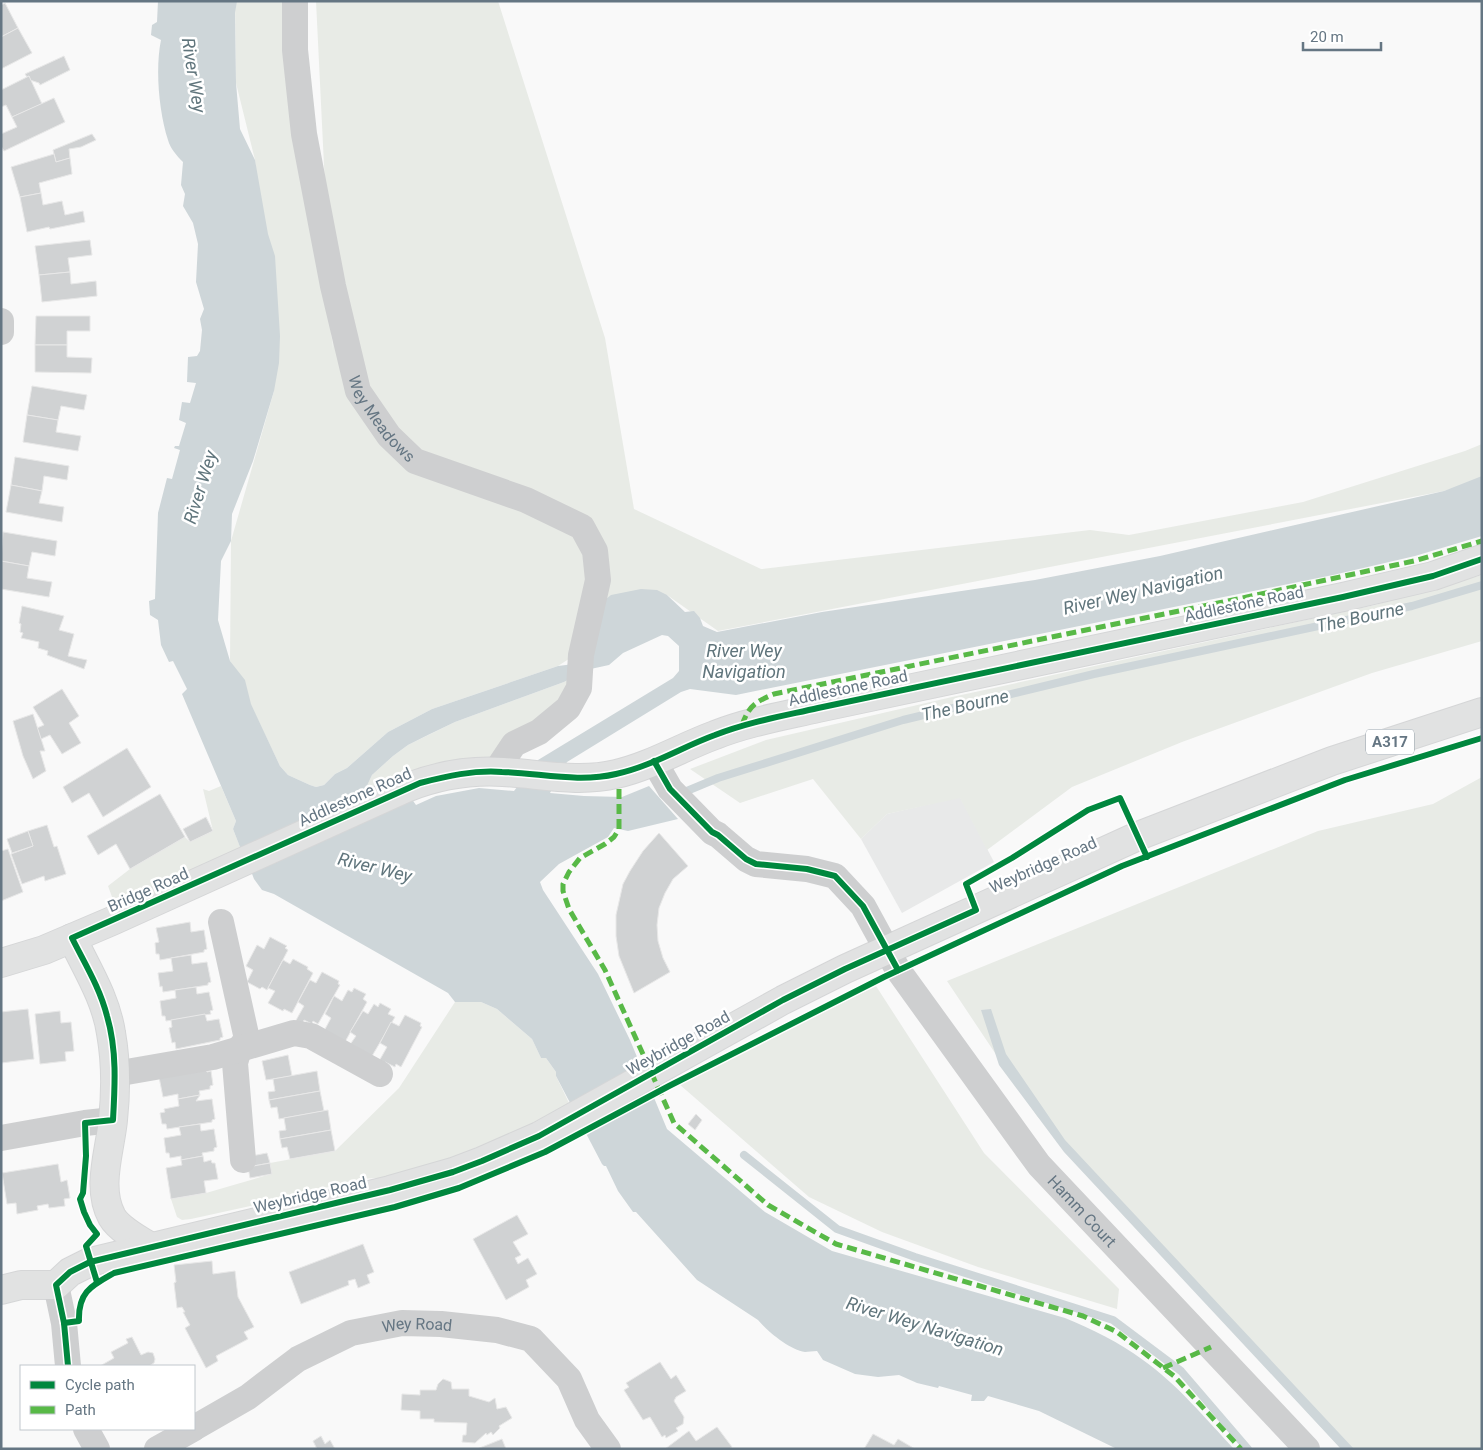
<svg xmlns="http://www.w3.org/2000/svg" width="1483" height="1450" viewBox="0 0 1483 1450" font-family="Roboto,sans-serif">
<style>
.built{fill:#e8e9e9}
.green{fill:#e8ebe6}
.water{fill:#ced6d9;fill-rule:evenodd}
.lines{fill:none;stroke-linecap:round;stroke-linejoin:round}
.stream{stroke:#ced6d9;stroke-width:8}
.building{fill:#d0d2d3;stroke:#e8e8e8}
.secondary-casing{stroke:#d5d6d7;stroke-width:30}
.primary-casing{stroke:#d5d6d7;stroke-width:30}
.street{stroke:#cecfd0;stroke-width:26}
.secondary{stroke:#e1e2e2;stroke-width:28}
.primary{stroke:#e1e2e2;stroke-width:28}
.quiet{stroke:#58b947;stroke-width:5;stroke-dasharray:10 5;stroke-linecap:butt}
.cycleway-casing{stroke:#fff;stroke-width:9}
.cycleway{stroke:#00873e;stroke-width:6}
.labels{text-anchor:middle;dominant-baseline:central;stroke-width:5;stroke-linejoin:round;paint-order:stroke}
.shield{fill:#fff;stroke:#939fa8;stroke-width:1}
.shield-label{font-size:15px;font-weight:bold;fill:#657683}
.street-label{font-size:16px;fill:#657683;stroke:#fff}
.water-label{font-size:18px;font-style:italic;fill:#60757c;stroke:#fff}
</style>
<rect width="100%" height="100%" fill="#f9f9f9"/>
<polygon class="built" points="960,797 994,862 902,913 861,839 887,814"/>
<g class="green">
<polygon points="235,1 301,1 333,350 316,1 498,1 605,338 634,509 761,569 1090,530 1129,535 1303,502 1465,451 1482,444 1482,479 1444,491 718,631 667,595 558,666 432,709 388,732 347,768 335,774 324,785 316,787 310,785 288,775 280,766 230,661 231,541 274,391 255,160 236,83"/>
<polygon points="1482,575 1482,641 1372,673 1182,742 1072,787 987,850 960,798 887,814 861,839 813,779 740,803 690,769 766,740 952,697 1375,605"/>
<polygon points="574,676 580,679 496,771 396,777 363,793 372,775 393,756 408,745 455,722 564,682"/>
<polygon points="1482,777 1482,1449 1341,1449 1037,1116 947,981 1318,831 1433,804"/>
<polygon points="221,786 236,821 233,829 240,847 230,853 115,905 108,886 130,869 185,837 190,842 213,831 203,789 209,791"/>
<polygon points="876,986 984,1153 1119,1289 1117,1309 978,1267 882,1232 809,1197 679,1084"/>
<polygon points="455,1002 481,1002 497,1009 532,1039 541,1058 546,1058 556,1072 556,1076 569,1103 487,1148 394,1177 360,1179 273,1201 191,1219 182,1220 177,1217 171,1199 206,1193 271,1174 270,1163 335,1151 399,1088"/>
</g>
<g class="water">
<path d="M158,1H237L235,13L236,83L240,129L255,160L268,234L275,256L280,336L279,363L274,391L253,461L232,514L231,541L221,561L218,620L230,661L245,680L251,704L280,766L288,775L310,785L316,787L324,785L335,774L347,768L388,732L432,709L558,666L574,664L601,603L611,595L641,589L657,590L667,595L685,612L694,611L700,618L703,626L717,632L822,612L1035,580L1160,556L1444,491L1482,476V536L1415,556L1333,575L736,695L690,689L681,692L567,762L550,793L584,796L622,797L649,786L678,819L628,831L614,828L608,837L559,864L540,882L543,890L598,974L630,1040L667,1129L765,1212L832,1251L1065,1318C1092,1329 1119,1342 1143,1360C1176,1383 1206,1419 1234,1449H1117L1039,1411L988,1396L984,1401H971L972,1395L939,1386L938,1388L917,1383L899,1375L878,1377L855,1374L823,1360L817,1351C813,1351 808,1352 805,1352C790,1350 767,1331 758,1320L697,1280L636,1212H633L618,1191L606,1166H604L602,1164L556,1076V1072L546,1058H541L532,1039L497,1009L481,1002H455L448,993L274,894L262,890L254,879L243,850L240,847L233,829L236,821L182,694L187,689L173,661L169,662L161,645L158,620L150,615L149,601L155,599L158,513L167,478L172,479L180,450L174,448L175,446H179L186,423L179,420L182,402L190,403L196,383L187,382L188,357L197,356L200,351L202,330L200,319L204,309L196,282L198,244L193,223L183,206L185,194L181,185L183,162C177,156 170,148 168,140C159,112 155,69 161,40L151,35L152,25L157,22ZM662,635L668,636L679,646V671L673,678L538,760L514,791L479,788L436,796L416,805L396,777L364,792L372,775L393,756L408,745L428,735L455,722L564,682L586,670L609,665L623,653Z"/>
<polygon points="991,1009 1006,1054 1065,1140 1354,1449 1341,1449 1064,1152 999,1065 981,1010"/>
</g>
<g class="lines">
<g class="stream">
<polyline points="682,793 718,778 903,720 1094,674 1412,606 1482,585"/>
<polyline points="744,1155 837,1229 915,1257 1113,1320 1181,1371 1248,1449"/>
</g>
</g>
<g class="building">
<polygon points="5,3 18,28 1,37 1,5"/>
<polygon points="18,28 32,53 1,69 1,37"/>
<polygon points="64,56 70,70 40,85 39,83 30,80 29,76 27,77 25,74"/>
<polygon points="29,76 42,104 12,117 6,105 1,107 1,90"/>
<polygon points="54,98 65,122 4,151 1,146 1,134 17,127 12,117"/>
<polygon points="92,134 96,140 81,147 69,149 70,158 56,162 53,150"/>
<polygon points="54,154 56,162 70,158 72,174 39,183 41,193 20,197 11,167"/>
<polygon points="41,193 43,205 62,201 65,215 83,211 85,222 50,229 49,227 27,232 20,197"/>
<polygon points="90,240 92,255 68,258 70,272 39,275 35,246"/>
<polygon points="70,272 71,284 96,281 97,296 42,302 39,275"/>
<polygon points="36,316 90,316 90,331 67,331 67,345 35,345"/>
<polygon points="35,345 67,345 67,357 92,358 91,373 35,372"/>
<polygon points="32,386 87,395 84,410 61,406 58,420 27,415"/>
<polygon points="27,415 58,420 56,432 81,436 78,451 23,442"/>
<polygon points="15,457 69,466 67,480 44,476 42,491 11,485"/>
<polygon points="11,485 42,491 39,503 64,507 62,522 6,512"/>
<polygon points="3,532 57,541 55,556 32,552 29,566 1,561"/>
<polygon points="1,561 29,566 27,578 52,582 49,597 1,589"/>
<polygon points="22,606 64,616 59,630 74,634 68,656 87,660 84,669 47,655 48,651 38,648 39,642 21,638 23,633 20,632 21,624 19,623"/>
<polygon points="62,689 79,716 69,723 81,743 62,754 50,735 41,739 37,728 44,725 33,707"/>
<polygon points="33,714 45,751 40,751 46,771 33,779 23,756 13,721"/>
<polygon points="127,748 151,787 103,817 89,793 72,803 63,787"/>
<polygon points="160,794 185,837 130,869 116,844 98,855 87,836"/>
<polygon points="206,817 213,831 190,842 183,829"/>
<polygon points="47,825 54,847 57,846 66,874 45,881 44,876 22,884 11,854 33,846 28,831"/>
<polygon points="28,831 33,846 12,853 7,839"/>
<polygon points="659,833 688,866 673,879 665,893 659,908 657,925 658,941 663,958 670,972 634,993 619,956 616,936 616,915 623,884 630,871 643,851"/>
<polygon points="8,849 23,892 1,901 1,851"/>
<polygon points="190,922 191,932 204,930 207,949 204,950 204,952 160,960 159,954 156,954 155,943 159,942 156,928"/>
<polygon points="270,937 287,946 285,948 288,950 267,990 262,987 260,989 247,982 253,970 246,966 257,945 264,949"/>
<polygon points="191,955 192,964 207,962 211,982 208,983 208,985 163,992 162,986 160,987 158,973 173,971 171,958"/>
<polygon points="293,959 308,967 307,969 313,973 292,1013 284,1009 283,1011 268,1003 275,991 268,988 283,960 290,964"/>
<polygon points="322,972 339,981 338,984 340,985 318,1024 313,1021 312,1024 304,1020 302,1025 295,1022 304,1006 298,1002 310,980 316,983"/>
<polygon points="196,987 197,994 209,992 213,1010 210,1011 211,1014 166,1021 165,1016 162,1016 160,1001 176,998 175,990"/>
<polygon points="354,988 366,994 363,999 367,1002 345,1042 324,1031 331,1018 325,1014 334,996 342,1001 348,990 352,992"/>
<polygon points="380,1003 391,1009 388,1014 395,1017 372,1056 349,1046 356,1036 350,1032 363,1011 368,1014 374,1004 378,1007"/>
<polygon points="28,1009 34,1059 1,1063 1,1012"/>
<polygon points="60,1011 61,1023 71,1022 74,1051 65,1052 66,1061 40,1064 35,1014"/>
<polygon points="205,1014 207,1021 219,1019 223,1037 220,1038 220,1040 176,1049 175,1042 172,1043 169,1028 172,1027 171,1020"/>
<polygon points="405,1015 421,1023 420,1026 422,1027 401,1067 396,1064 395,1067 385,1062 383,1066 378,1063 387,1047 380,1043 391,1022 399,1026"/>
<polygon points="288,1055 292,1076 266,1080 262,1061"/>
<polygon points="206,1070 207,1072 211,1071 213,1085 210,1086 210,1089 199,1091 200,1095 178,1099 178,1094 163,1097 159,1077"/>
<polygon points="317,1071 320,1091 269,1100 268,1092 275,1091 273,1079"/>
<polygon points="320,1091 324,1111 279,1119 277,1107 271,1108 269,1100"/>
<polygon points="200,1095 196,1101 212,1099 215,1119 212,1120 212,1122 167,1129 166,1124 162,1124 160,1113 165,1112 164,1109 179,1106 178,1099"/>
<polygon points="328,1110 331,1130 280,1139 279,1131 286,1130 284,1118"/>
<polygon points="696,1114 702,1120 695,1130 688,1124"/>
<polygon points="200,1124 201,1131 214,1129 217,1147 214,1148 214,1151 202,1153 203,1156 181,1160 181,1156 170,1158 169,1153 166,1153 164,1138 181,1135 179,1127"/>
<polygon points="331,1130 335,1151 290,1159 287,1147 282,1148 280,1139"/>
<polygon points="267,1153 270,1163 248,1167 246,1157"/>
<polygon points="203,1156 204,1162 211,1160 212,1163 215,1163 218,1179 204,1181 206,1193 171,1199 166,1168 182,1165 181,1160"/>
<polygon points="270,1163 272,1174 250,1178 248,1167"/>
<polygon points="58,1164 61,1182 67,1180 70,1198 64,1199 65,1206 49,1208 48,1204 37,1206 38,1210 17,1214 16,1203 7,1204 2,1173"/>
<polygon points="517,1215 528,1234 513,1242 521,1255 515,1258 518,1264 528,1258 537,1274 526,1280 529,1287 506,1300 473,1239"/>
<polygon points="363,1244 374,1272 367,1275 370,1283 358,1288 355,1279 348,1281 349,1285 301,1304 289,1272"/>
<polygon points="212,1261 213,1274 235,1271 238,1297 254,1327 244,1332 248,1339 216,1356 218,1361 206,1368 185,1328 190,1325 183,1312 185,1312 182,1307 177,1308 174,1283 176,1282 174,1265"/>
<polygon points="132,1337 141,1355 148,1352 153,1353 155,1359 154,1363 149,1366 100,1366 114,1358 111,1352 128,1343 126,1339"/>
<polygon points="660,1362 671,1379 676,1375 686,1391 676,1397 674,1401 684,1417 683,1424 676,1428 678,1431 666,1438 665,1435 662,1437 650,1417 643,1420 624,1390 629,1387 626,1383"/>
<polygon points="443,1379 451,1382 452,1389 469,1389 469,1396 489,1402 495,1398 497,1409 506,1407 512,1418 499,1426 500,1428 493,1435 491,1432 487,1435 486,1433 475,1443 462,1442 463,1435 466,1435 467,1423 434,1422 434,1419 420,1419 420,1411 401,1410 402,1394 420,1395 420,1390 436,1390 438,1384"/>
<polygon points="717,1427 732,1447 729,1449 665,1449 689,1431 696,1441"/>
<polygon points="873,1434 894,1445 898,1439 915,1449 864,1449"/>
<polygon points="321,1436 325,1444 330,1440 335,1449 317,1449 313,1441"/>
<polygon points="502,1439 506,1449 477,1449"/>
</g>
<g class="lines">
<defs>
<g id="secondary">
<path d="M72,938C87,969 106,999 111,1033C116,1061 116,1092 113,1120C110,1151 96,1188 112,1217C119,1229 139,1240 151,1247"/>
<path d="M1,963L44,950L112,921L406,788C436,776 470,770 503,772C541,774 578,783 616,774C651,766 682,747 715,735C748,722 783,716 818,708L1343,597L1433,576L1482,559"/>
</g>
<polyline id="primary" points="1,1290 21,1285 56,1285 70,1272 90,1262 390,1190 453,1172 482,1161 539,1136 783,1000 845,969 1138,836 1332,761 1482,712"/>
</defs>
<use href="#secondary" class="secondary-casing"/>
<use href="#primary" class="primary-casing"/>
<g class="street">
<path id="s1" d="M295,1V50L304,134L333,286L358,391L389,436L415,461L526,500L582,527L595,551L598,580L581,655L579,688L568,708L539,732L514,744L496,771"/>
<polyline points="1,321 1,332"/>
<path id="s2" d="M654,761L670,789L712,832L718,835L746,859L756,864L807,869L835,876L863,906L898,970L1039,1165L1307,1449"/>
<polyline points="221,922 247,1039 239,1049 235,1063 243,1160"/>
<polyline points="115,1074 213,1057 294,1033 311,1036 380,1074"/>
<polyline points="1,1138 85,1123 113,1120"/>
<polyline points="56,1285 64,1323 68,1366"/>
<path id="s3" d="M194,1428L248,1397L298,1359L351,1333L402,1323L441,1324L497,1330L531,1339L569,1379L587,1420L608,1449"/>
<polyline points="86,1429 97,1449"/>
<polyline points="157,1449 193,1429"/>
</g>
<use href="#secondary" class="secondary"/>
<use href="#primary" class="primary"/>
<g class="quiet">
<path d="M742,725C749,706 755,702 774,694L1247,597L1414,561L1482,541"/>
<polyline points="619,789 619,829 614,837 605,844 580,858 569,872 563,884 563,891 569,909 605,970 674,1123 768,1205 836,1244 1083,1316 1117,1332 1174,1376 1241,1449"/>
<polyline points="1163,1368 1211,1347"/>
</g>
<defs>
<g id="cycleway">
<polyline points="654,761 670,789 712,832 718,835 746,859 756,864 807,869 835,876 863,906 898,970"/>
<path d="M97,1282L86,1246L97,1234L90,1225L84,1212L80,1199L83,1193L86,1156L85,1123L113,1120C115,1085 117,1050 107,1016C100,988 85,964 72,938L420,783C447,776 473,770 502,772C540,773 578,783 616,774C650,767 682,747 715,735C748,722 783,716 818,708L1343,597L1433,576L1482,559"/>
<path d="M64,1323L79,1321C78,1292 91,1286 114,1273L395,1207L459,1188L545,1152L669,1086L884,977L1122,866L1345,780L1482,738"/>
<polyline points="68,1366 64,1323 56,1285 70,1272 90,1262 390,1190 453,1172 482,1161 539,1136 783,1000 845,969 976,910 966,884 1012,858 1088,810 1120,798 1147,857"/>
</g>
</defs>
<use href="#cycleway" class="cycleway-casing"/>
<use href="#cycleway" class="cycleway"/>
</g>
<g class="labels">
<rect class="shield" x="1366" y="729.5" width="48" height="25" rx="4"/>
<g class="shield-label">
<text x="1390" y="742">A317</text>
</g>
<g class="street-label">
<text stroke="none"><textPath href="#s1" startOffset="432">Wey Meadows</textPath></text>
<text transform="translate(1244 604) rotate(-12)">Addlestone Road</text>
<text transform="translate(848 688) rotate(-12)">Addlestone Road</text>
<text transform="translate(355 797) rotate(-24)">Addlestone Road</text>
<text transform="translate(1043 865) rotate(-24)">Weybridge Road</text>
<text transform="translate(148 890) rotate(-24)">Bridge Road</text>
<text transform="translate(678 1043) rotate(-29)">Weybridge Road</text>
<text transform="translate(310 1195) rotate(-13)">Weybridge Road</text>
<text stroke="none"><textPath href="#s2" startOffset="645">Hamm Court</textPath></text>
<text stroke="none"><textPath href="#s3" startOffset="251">Wey Road</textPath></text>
</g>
<g class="water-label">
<text transform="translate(194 75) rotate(81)">River Wey</text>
<text transform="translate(200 487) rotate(-73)">River Wey</text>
<text transform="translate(1143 590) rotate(-13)">River Wey Navigation</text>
<text transform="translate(1360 617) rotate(-12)">The Bourne</text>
<text x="744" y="650">River Wey<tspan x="744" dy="21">Navigation</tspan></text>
<text transform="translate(965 705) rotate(-13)">The Bourne</text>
<text transform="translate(375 867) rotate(14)">River Wey</text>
<text transform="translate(925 1326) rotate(17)">River Wey Navigation</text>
</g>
</g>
<rect width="1483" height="1450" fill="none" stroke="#657683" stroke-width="5"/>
<rect x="20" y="1365" width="175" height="65" fill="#ffffff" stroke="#c1c8cd"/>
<rect x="30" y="1381" width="25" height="8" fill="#00873e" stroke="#c1c8cd"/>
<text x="65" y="1390" font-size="15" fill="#657683">Cycle path</text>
<rect x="30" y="1406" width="25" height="8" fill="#58b947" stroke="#c1c8cd"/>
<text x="65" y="1415" font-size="15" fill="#657683">Path</text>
<path d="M1303 42v8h78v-8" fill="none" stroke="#657683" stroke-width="2.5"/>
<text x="1310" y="42" font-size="15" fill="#657683" stroke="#ffffff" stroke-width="4" paint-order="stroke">20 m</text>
</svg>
